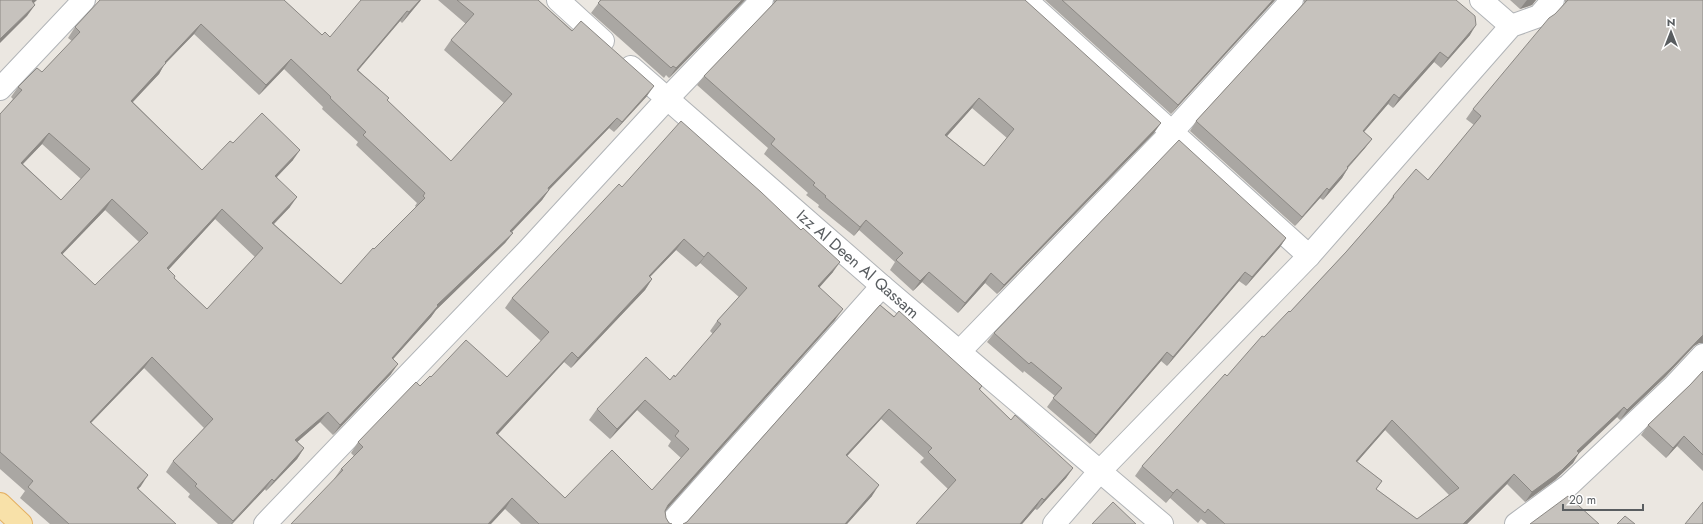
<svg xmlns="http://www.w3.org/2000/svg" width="1703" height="524" viewBox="0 0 1703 524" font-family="Jost,sans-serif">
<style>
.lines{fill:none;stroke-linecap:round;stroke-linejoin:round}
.minor-casing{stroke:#b1b4b7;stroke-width:24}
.major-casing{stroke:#e4af60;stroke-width:24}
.minor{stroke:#fff;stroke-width:22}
.major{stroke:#f8e1a9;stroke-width:22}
.wall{fill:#aaa7a3;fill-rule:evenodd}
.shaded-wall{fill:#8b8884}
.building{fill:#c6c2bd;stroke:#8b8884;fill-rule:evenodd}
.labels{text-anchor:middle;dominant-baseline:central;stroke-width:3.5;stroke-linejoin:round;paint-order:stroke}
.street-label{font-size:16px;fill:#595d60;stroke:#fff}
</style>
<rect width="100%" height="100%" fill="#ebe7e1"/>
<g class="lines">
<defs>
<g id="minor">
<polyline points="558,0 603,41"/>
<polyline points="1026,0 1309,256"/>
<polyline points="1481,0 1511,26"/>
<polyline points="631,67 882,286 1162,524"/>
<polyline points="0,89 84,0"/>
<polyline points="960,351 1171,133 1292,0"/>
<polyline points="265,524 528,250 667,99 762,0"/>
<polyline points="670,524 882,286"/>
<polyline points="1054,524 1100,471 1309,256 1511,26 1539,16 1553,0"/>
<polyline points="1516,524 1569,485 1674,386 1703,355"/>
</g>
<polyline id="major" points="0,504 21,524"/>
</defs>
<use href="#minor" class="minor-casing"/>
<use href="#major" class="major-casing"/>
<use href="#minor" class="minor"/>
<use href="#major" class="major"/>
</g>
<g class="wall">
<path d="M284,0L322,35L330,37L421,0L402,23L400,21L358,70L389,98L387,100L451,161L504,103L444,50L451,40L466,24L438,0H538L647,96L614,132L609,128L549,190L542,200L512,232L513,233L505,243L436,310L431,317L393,359L391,374L333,435L320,422L297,442L304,448L297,459L266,491L265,489L232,524H218L188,497L190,494L166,472L173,461L204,428L144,368L91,423L141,486L138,489L176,524H50L20,498L25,491L0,469V114L13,99L11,97L18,87L42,72L72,41L68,38L75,27ZM194,34L259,95L284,69L323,107L322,109L358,142L356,145L417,203L415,206L416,207L374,249L341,284L274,224L290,207L277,177L293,160L233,143L202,170L133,102L159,74L164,65ZM42,144L81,179L61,200L23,164ZM105,210L139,242L95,285L62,254ZM215,219L255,257L207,309L174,278L175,276L168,270Z"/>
<polygon points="599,0 745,0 669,78 666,75 664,78 591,13 600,1"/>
<path d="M774,0H1025L1154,133L997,294L985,283L958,313L922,282L913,291L890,270L895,262L859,230L854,236L818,207L819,205L806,195L808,193L764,154L768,148L697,85L704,76L774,3ZM972,108L1007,138L984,166L947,136Z"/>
<polygon points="1045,0 1275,0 1171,114"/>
<polygon points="1304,0 1456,0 1470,35 1441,68 1434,62 1393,108 1388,104 1364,132 1372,139 1365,148 1348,168 1342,178 1323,200 1320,198 1295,226 1190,131 1196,121 1304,3"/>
<polygon points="1510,0 1536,0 1532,5 1520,9"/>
<path d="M1565,0H1703V343H1699L1694,346L1665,377L1620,420L1617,417L1579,452L1573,463L1555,480L1525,502L1507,484L1467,524H1207L1201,519L1198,523L1170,498L1166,503L1135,476L1142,466L1264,337L1290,312L1346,252L1386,206L1393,196L1428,180L1474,125L1466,119L1473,109L1565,3ZM1385,430L1449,495L1417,519L1376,489L1382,481L1357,462Z"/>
<path d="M622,187L833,272L819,287L835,320L666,510L665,511L666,518L669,523L672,524H521L505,509L334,479L341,469L354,456L351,453L358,442L420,386L431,377H507L541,341L505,308L512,298ZM676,250L696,267L700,263L739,297L717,321L710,331L713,334L675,377L670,380L597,409L589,420L610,439L637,410L671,441L668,446L681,458L652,490L565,498L498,434L564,362L571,368L645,290L652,279L650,277Z"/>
<polygon points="1286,238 1280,247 1246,286 1239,281 1167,366 1161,361 1090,444 1047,407 1055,396 1024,371 1023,373 987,342 994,333"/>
<polygon points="880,305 982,386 980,390 1011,420 1073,468 1066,478 1037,510 1035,509 1022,524 916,524 948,489 920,462 924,458 881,419 847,456 872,496 847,524 683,524 687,522"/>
<polygon points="1703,371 1703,471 1677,446 1666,458 1641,435 1648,425 1690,385"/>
</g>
<g class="shaded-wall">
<polygon points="33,0 37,0 24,12"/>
<polygon points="420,0 421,0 402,23 409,12"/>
<polygon points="742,0 745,0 669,78 676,68"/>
<polygon points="1273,0 1275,0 1171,114 1178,105"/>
<polygon points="1527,0 1536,0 1532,5 1520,9"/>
<polygon points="35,5 27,16 0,43 0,39"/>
<polygon points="407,11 400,21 350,80 357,70"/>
<polygon points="201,24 194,34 164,65 159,74 124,111 131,101 165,62"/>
<polygon points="1476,25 1470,35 1441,68 1448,58"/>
<polygon points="1440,52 1434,62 1393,108 1399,98"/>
<polygon points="291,59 284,69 259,95 266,85"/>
<polygon points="654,86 647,96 614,132 622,122"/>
<polygon points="1394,94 1388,104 1356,141 1363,131"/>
<polygon points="979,98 972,108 939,145 945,135"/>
<polygon points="617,118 609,128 540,199 548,188"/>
<polygon points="1161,123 1154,133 997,294 1004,285"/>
<polygon points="49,133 42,144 14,173 21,163"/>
<polygon points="1372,139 1365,148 1340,176 1347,167"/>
<polygon points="300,150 293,160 268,186 275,176"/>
<polygon points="1348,168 1342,178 1323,200 1329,190"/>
<polygon points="1327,188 1320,198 1295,226 1302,217"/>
<polygon points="549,190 542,200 503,241 510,231"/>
<polygon points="297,197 290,207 265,233 272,223"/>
<polygon points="112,199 105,210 54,263 61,253"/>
<polygon points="222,209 215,219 160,279 167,268"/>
<polygon points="866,220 859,230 854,236 860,227"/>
<polygon points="513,233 505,243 436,310 431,317 385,368 392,358 437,305"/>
<polygon points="1286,238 1280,247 1246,286 1252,277"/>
<polygon points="684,239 676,250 641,286 649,276"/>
<polygon points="708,252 700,263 696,267"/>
<polygon points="840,262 833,272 811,297 818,286"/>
<polygon points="929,272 922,282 913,291 920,281"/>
<polygon points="1245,272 1239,281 1167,366 1173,357"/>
<polygon points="991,273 985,283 958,313 965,303"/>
<polygon points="652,279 645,290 571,368 578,358"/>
<polygon points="843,309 835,320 661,516 668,505"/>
<polygon points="1703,335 1703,343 1699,343 1694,346 1665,377 1620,420 1627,410 1701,337"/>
<polygon points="572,352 564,362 489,444 496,433"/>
<polygon points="1167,352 1161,361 1090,444 1096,435"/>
<polygon points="152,357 144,368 82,432 90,422"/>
<polygon points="398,364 391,374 333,435 340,425"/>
<polygon points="645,400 637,410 610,439 617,429"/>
<polygon points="1624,407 1617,417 1571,461 1577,451"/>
<polygon points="889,409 881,419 838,466 846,455"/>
<polygon points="328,412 320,422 288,450 295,440"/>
<polygon points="1392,420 1385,430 1349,471 1356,461"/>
<polygon points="1684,436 1677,446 1666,458 1673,448"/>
<polygon points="304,448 297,459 266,491 274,481"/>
<polygon points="1579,453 1573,463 1555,480 1525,502 1532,492"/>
<polygon points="1073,468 1066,478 1037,510 1044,500"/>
<polygon points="1514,474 1507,484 1467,524 1463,524"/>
<polygon points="148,475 141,486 129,498 137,488"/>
<polygon points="272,479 265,489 232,524 231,524"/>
<polygon points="879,485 872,496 847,524 845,524"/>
<polygon points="1177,489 1170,498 1166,503 1173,493"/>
<polygon points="512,498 505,509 491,524 488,524"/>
<polygon points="1042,498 1035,509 1022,524 1020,524"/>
</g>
<g class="building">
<polygon points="0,0 33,0 32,1 35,5 0,39"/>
<path d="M100,0H284L322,35L325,32L330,37L361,0H420L409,12L407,11L357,70L389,98L387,100L451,161L512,94L451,40L474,14L457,0H538L572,31L581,21L654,86L622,122L617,118L548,188L549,190L510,231L513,233L437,305L438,306L392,358L398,364L340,425L328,412L295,440L304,448L274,481L272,479L233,521L195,486L197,484L173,461L213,419L152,357L90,422L148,475L137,488L176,524H69L28,487L33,481L0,452V114L22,90L18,87L37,68L42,72L80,32L75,27ZM201,24L266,85L291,59L331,97L330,98L366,132L363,135L425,193L423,196L425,198L374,249L373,248L341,284L272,223L297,197L275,176L300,150L262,113L233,143L230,141L202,170L131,101L166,63L165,62ZM49,133L90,169L61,200L21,163ZM112,199L148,233L95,285L61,253ZM222,209L263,248L207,309L174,278L175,276L167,268Z"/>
<polygon points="601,0 742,0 676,68 673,66 671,68 598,3"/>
<path d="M777,0H1025L1161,123L1004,285L991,273L965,303L929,272L920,281L896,260L903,253L866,220L860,227L825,197L826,196L813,185L815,183L771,144L775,139L704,76ZM979,98L1014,129L984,166L945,135Z"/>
<polygon points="1062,0 1273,0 1178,105"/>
<polygon points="1307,0 1456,0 1475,16 1476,25 1448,58 1440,52 1399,98 1394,94 1363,131 1372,139 1347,167 1348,168 1329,190 1327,188 1302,217 1196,121"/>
<path d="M1568,0H1703V335L1701,337L1672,367L1627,410L1624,407L1577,451L1579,453L1562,470L1532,492L1514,474L1463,524H1225L1208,509L1205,513L1177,489L1173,493L1142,466L1225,374L1227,376L1262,336L1264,337L1289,311L1290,312L1346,252L1394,197L1393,196L1416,169L1428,180L1481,116L1473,109L1549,18L1555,14ZM1392,420L1459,488L1417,519L1376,489L1382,481L1356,461Z"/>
<path d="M681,121L761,192L801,230L803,228L840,262L818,286L843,309L668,505L665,511L666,518L669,523L672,524H539L512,498L488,524H291L343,470L341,469L363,447L358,442L416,382L420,386L430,376L431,377L466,340L507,377L549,332L512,298L619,184L622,187ZM684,239L704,257L708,252L747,288L717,321L721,324L675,377L674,375L670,380L646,357L597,409L617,429L645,400L679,431L675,436L689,449L652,490L612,450L565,498L496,433L572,352L578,358L652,279L649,276Z"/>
<polygon points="1179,140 1286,238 1252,277 1245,272 1173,357 1167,352 1096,435 1053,398 1062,388 1031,362 1029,364 994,333"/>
<polygon points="880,305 894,317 899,311 982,386 979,389 1011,420 1015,415 1073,468 1044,500 1042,498 1020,524 916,524 956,480 928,452 932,448 889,409 846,455 879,485 845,524 683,524 687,522"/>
<polygon points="1703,371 1703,455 1684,436 1673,448 1648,425 1690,385"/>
<polygon points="1568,496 1599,524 1530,524"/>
<polygon points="1113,502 1136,524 1092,524"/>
<polygon points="1703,502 1703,524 1685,524"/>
<polygon points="1625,516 1635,524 1617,524"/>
</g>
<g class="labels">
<g class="street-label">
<text transform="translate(858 264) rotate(41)">Izz Al Deen Al Qassam</text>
</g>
</g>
<g transform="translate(1671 32)" stroke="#ffffff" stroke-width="3" paint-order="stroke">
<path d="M0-3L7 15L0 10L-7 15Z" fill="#595d60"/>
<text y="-6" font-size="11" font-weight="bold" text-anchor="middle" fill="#595d60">N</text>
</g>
<path d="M1563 504v6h80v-6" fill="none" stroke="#595d60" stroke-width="2"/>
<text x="1569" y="504" font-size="12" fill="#595d60" stroke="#ffffff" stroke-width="3" paint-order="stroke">20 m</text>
</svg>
